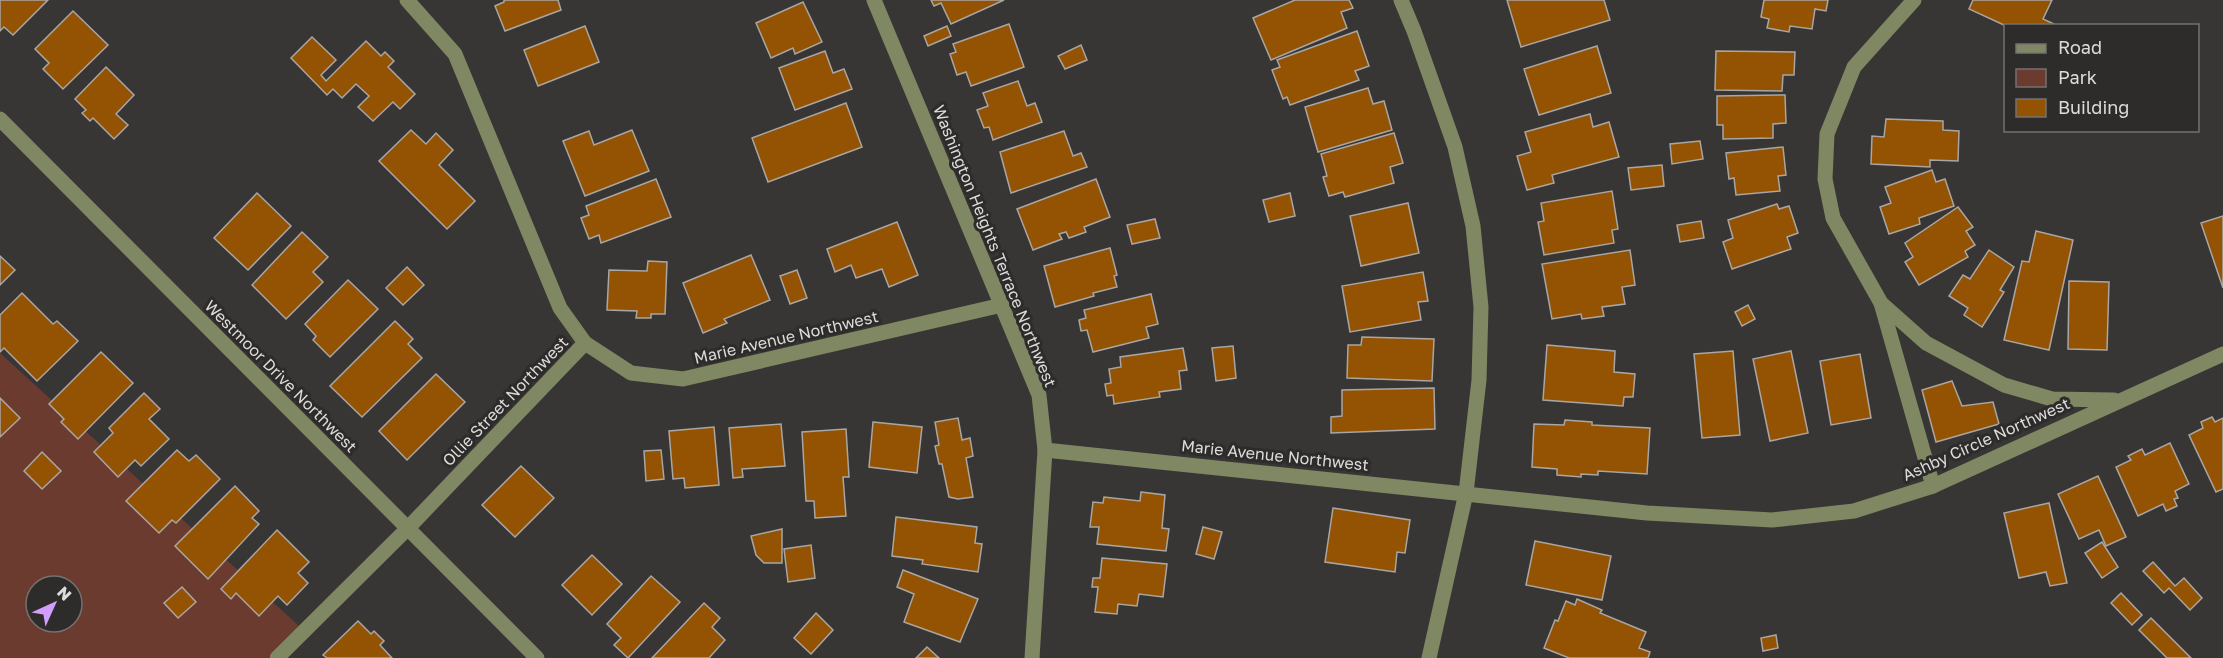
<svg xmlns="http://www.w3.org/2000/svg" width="2223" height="658" viewBox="0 0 2223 658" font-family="'Golos Text',sans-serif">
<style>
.green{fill:#6c3b30;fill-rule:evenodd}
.building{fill:#935302;stroke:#a9a6a4;stroke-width:1.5}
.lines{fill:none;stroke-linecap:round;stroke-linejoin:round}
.minor{stroke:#7f8763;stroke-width:15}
.labels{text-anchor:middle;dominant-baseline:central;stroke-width:6;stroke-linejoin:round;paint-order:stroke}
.street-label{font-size:16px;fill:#dddcdb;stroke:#2d2c2a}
</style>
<rect width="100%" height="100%" fill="#373634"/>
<path class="green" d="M0,353L299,626L268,658H0ZM36,586H72V622H36Z"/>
<g class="building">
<polygon points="0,0 48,0 13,35 4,27 0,31"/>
<polygon points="504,0 558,0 561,10 505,31 495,6 504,2"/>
<polygon points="931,0 1004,0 951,24 941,3 934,6"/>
<polygon points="1295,0 1349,0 1353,8 1341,12 1347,28 1271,60 1253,18"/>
<polygon points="1507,0 1604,0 1610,20 1521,47"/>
<polygon points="1764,0 1828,0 1826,11 1815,9 1812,29 1790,26 1789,32 1767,28 1769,19 1761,17"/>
<polygon points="1973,0 2052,0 2043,19 2058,26 2006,26 1969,9"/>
<polygon points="803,2 822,42 795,54 793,48 771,58 756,23"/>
<polygon points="73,11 108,45 63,89 43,69 49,63 35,49"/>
<polygon points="1009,24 1024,67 971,86 966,72 957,75 950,54 956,52 953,44"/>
<polygon points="585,26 599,62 538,86 524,50"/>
<polygon points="947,26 951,36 928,46 924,36"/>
<polygon points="1357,31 1369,66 1355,71 1359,80 1290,105 1287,97 1283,99 1272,70 1280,67 1277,60"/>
<polygon points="312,37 336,60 321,75 326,81 366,41 381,56 385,52 394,61 388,67 415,94 400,109 393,102 373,121 358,107 369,96 356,84 342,98 333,89 327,95 291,58"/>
<polygon points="1081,45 1087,60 1065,69 1058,56"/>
<polygon points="1597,46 1611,93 1539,115 1524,69"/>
<polygon points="825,51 833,73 844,69 852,89 795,110 779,68"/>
<polygon points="1716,51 1795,52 1794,75 1783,75 1782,91 1715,90"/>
<polygon points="106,67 134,95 116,114 128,125 114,139 93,118 90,121 82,113 86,110 75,99"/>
<polygon points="1018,81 1027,106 1035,103 1042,122 993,140 989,127 984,128 977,110 988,106 983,93"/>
<polygon points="1368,88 1373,104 1384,101 1392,130 1318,152 1305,107"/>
<polygon points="1785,95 1786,123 1773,124 1773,138 1723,139 1723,125 1717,125 1717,96"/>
<polygon points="846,103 862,147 768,182 752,138"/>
<polygon points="1590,114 1593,127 1609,122 1619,157 1552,175 1554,183 1527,190 1517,156 1531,152 1525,132"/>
<polygon points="1886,119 1943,121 1943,130 1959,131 1958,161 1930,160 1930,167 1871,164 1872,136 1884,137"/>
<polygon points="411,130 426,144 436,133 453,150 439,165 475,201 447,229 379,161"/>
<polygon points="632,130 649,171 585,196 563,141 589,131 594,145"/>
<polygon points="1064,131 1073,156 1081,153 1087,167 1011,193 1000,152"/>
<polygon points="1394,133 1403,163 1390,167 1394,183 1345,197 1343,192 1329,196 1323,177 1327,176 1321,154"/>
<polygon points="1700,141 1703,159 1672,164 1670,144"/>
<polygon points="1783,147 1786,175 1778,176 1780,191 1736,195 1734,178 1729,179 1726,153"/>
<polygon points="1662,165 1664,186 1631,190 1628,168"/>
<polygon points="1932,170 1936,182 1945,179 1954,206 1919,218 1920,224 1889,234 1880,207 1891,203 1885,187"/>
<polygon points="656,179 671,217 601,243 599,235 589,239 581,218 589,215 586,206"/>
<polygon points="1096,179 1110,217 1084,227 1086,232 1069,238 1066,232 1059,234 1062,239 1033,250 1017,209"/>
<polygon points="1612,191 1618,229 1612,230 1614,243 1544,255 1538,222 1544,221 1541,203"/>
<polygon points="257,193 291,226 248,270 214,238"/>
<polygon points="1290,193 1295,216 1269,222 1263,200"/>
<polygon points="1408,203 1419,253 1361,266 1350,216"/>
<polygon points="1777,204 1779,209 1789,206 1798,233 1787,237 1791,249 1732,269 1723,242 1733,238 1728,220"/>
<polygon points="1958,207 1973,227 1966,231 1975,245 1965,251 1968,257 1919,285 1905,262 1913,257 1905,243"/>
<polygon points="2223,216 2223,288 2201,223"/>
<polygon points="1155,219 1160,238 1132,244 1127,225"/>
<polygon points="1701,221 1704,238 1680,242 1677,225"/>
<polygon points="897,222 918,275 889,287 882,269 856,278 851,265 835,272 827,249"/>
<polygon points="2036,231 2073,240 2049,350 2004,340 2022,261 2029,262"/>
<polygon points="302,232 328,257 313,272 323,282 286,319 252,285"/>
<polygon points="1110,248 1117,275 1114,276 1117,287 1093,293 1094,296 1055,307 1044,266"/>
<polygon points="1630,250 1635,285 1622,287 1625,304 1602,307 1604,316 1582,319 1581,314 1552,319 1542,264"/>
<polygon points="1989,250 2014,267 2000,290 2004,292 1982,327 1964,315 1968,308 1949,296 1963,275 1970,279"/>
<polygon points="751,255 770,300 724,319 727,323 703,333 683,283"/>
<polygon points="0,256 15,270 0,285"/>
<polygon points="648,261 667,262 665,314 651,314 651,318 636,318 637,311 607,310 609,270 647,271"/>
<polygon points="407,267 424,285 403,305 386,288"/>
<polygon points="797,270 807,298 790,304 780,276"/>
<polygon points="1423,272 1428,301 1418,302 1421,320 1350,332 1342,286"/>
<polygon points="348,280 378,309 330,357 313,340 316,336 305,324"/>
<polygon points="2069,281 2109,282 2107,350 2068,349"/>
<polygon points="22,293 53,324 57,321 78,341 37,381 4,348 0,352 0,315"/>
<polygon points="1151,294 1158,324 1146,327 1149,338 1093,352 1087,330 1081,331 1079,320 1086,318 1084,310"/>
<polygon points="1748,305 1755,319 1742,326 1735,312"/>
<polygon points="395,321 413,339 408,344 422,358 362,417 330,386"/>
<polygon points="1362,337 1434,339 1432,381 1347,378 1348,345 1361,345"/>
<polygon points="1547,345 1615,351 1614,372 1635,374 1633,397 1624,397 1623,406 1543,400"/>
<polygon points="1233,346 1236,378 1216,381 1212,348"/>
<polygon points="1183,348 1187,370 1179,371 1181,389 1159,392 1160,397 1114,404 1113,395 1107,396 1105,384 1111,383 1109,369 1121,367 1120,357"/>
<polygon points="1733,351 1740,435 1702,438 1694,354"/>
<polygon points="1791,351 1808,433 1770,441 1753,359"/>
<polygon points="101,352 133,383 78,439 61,422 64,419 49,404"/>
<polygon points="1860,354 1871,418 1831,425 1820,361"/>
<polygon points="436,374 465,402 407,460 379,431"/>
<polygon points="1952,381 1962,406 1993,402 1999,424 1936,442 1922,390"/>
<polygon points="1434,388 1435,429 1331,433 1331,417 1342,416 1342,390"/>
<polygon points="144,393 160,409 149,419 169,439 141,466 135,460 118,477 94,452 113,433 109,428"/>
<polygon points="0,398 20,418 0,437"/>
<polygon points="2212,417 2215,422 2223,418 2223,489 2216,492 2189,435 2203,428 2201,422"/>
<polygon points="958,418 962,440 970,438 973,456 966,458 973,497 958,499 949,497 942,464 939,464 935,446 939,445 935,422"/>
<polygon points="1565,420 1592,422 1592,425 1650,428 1647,474 1598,471 1598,475 1581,474 1581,477 1557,475 1557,469 1532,467 1534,424 1564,425"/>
<polygon points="873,422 922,427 917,473 869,467"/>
<polygon points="781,424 785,466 742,469 743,477 733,478 729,428"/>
<polygon points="714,427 719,485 685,488 684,478 673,479 669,431"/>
<polygon points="846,429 849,477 843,477 846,516 815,518 814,501 806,501 802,432"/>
<polygon points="2170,443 2189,484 2175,491 2178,498 2174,499 2177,506 2166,511 2163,504 2138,516 2116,467 2131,460 2128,456 2142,449 2145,455"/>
<polygon points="177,450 189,461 196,455 220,479 176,523 172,520 159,533 126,501"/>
<polygon points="661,450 664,479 646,481 644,451"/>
<polygon points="42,452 61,471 42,489 24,471"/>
<polygon points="521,466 554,498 515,537 482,505"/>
<polygon points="2098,476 2126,537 2106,546 2099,530 2079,539 2058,494"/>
<polygon points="235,486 259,511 252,518 259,524 208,579 175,546"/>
<polygon points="1141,492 1165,495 1162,528 1169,529 1166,551 1097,544 1099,527 1090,527 1093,502 1103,503 1104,497 1140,501"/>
<polygon points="2049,503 2067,583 2050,586 2046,572 2019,578 2004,513"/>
<polygon points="1333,508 1410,520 1405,553 1397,552 1395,572 1325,562"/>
<polygon points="896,517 977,527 975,543 982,544 978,572 922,564 923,560 892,556"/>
<polygon points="1203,527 1222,532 1214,559 1196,554"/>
<polygon points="782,529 782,563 764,563 756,555 751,536"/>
<polygon points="277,530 309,562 298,573 308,583 287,605 278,596 259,616 236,593 231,599 221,589"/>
<polygon points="1535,541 1611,556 1602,600 1526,585"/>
<polygon points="2102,542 2118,567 2102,578 2085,553"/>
<polygon points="811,545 815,578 788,582 784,549"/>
<polygon points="592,555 622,584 592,615 562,585"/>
<polygon points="1102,558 1167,564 1163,597 1139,594 1137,606 1118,604 1117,614 1095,612 1098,587 1092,587 1093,578 1100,578"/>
<polygon points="2153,562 2175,586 2184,578 2202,598 2190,610 2169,588 2164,593 2143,571"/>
<polygon points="903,570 978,599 960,642 904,622 914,594 897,587"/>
<polygon points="651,576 680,602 628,658 614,645 621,638 607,624"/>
<polygon points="182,587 196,602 178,618 164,603"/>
<polygon points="2121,593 2142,615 2132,625 2111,603"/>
<polygon points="1577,599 1602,610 1600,613 1646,632 1639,648 1650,652 1648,658 1569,658 1544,648 1555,620 1558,621 1566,601 1575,605"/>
<polygon points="704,603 720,618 712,627 725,640 709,658 652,658"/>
<polygon points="816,613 833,630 811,654 794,638"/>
<polygon points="2151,618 2191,658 2167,658 2139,630"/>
<polygon points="358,621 371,634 374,631 384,641 380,645 392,658 327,658 323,655"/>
<polygon points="1776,635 1778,648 1763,651 1761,638"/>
<polygon points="927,647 939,658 916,658"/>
</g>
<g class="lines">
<g class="minor">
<polyline points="407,0 455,54 560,308 585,343 631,373 683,379 1002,305"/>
<polyline points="874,0 1039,395 1045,450 1032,658"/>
<polyline points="1401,0 1414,31 1455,147 1473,226 1481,307 1479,380 1466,493 1429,658"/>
<polyline points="1914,0 1854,67 1827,134 1825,179 1833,218 1881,303 1926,343 2004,385 2052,399 2114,400"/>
<polyline points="0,119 537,658"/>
<polyline points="1881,303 1933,486"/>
<polyline points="1045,450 1647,513 1772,520 1854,511 1933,486 2223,354"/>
<polyline points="277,658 408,528 585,343"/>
</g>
</g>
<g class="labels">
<g class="street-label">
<text transform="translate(995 246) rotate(68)">Washington Heights Terrace Northwest</text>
<text transform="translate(786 337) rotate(-13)">Marie Avenue Northwest</text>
<text transform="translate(281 376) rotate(45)">Westmoor Drive Northwest</text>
<text transform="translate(505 401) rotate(-46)">Ollie Street Northwest</text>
<text transform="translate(1986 439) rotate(-24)">Ashby Circle Northwest</text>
<text transform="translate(1275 455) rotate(6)">Marie Avenue Northwest</text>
</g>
</g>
<rect x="2004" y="24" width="195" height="108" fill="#2d2c2a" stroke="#737271" stroke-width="1.5"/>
<rect x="2016" y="44" width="30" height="9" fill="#7f8763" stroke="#737271" stroke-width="1.5"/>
<text x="2058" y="54" font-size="18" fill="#dddcdb">Road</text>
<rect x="2016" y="69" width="30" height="18" fill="#6c3b30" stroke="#737271" stroke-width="1.5"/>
<text x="2058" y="84" font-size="18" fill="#dddcdb">Park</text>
<rect x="2016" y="99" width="30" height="18" fill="#935302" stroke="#737271" stroke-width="1.5"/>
<text x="2058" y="114" font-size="18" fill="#dddcdb">Building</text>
<g transform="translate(54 604) rotate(45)"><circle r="28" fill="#2d2c2a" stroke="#737271" stroke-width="1.5"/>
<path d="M0-4.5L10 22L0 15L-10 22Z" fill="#d29dfd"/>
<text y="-9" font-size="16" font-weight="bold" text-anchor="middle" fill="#dddcdb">N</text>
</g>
</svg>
